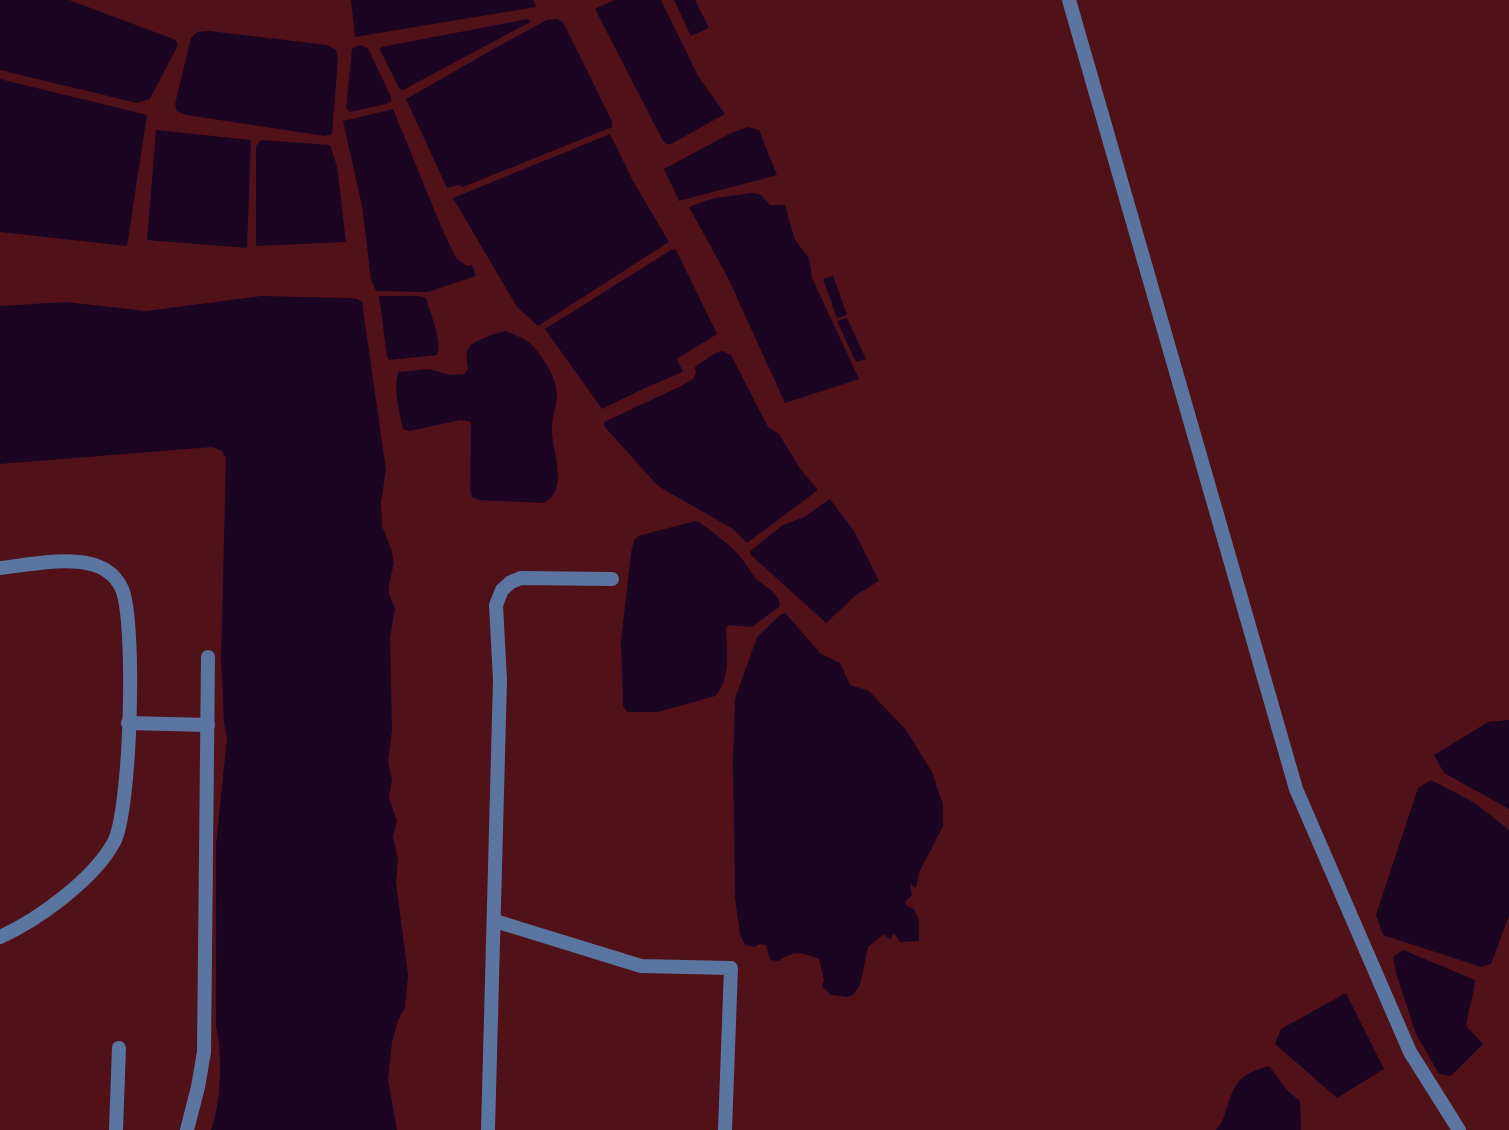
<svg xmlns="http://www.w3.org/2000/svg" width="1509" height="1130" viewBox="0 0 1509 1130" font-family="Karla,sans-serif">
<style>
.water{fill:#1c0523}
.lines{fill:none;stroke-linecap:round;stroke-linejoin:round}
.minor{stroke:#5a76a0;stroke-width:14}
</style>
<rect width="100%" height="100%" fill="#511119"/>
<g class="water">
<polygon points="0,0 69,0 176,40 178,45 150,99 137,103 0,70"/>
<polygon points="351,0 533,0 536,7 355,37"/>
<polygon points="614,0 661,0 698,76 725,114 671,144 666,144 662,139 595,9"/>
<polygon points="674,0 695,0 709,28 691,36"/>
<polygon points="528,19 530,22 403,90 399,88 380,50 381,47"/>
<polygon points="557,19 563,22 612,121 612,127 463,187 459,185 447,188 406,99 506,42 547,20"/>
<polygon points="209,31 327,45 336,50 338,60 332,134 325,136 186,115 177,111 175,104 191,38 197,32"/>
<polygon points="360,45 368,48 391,97 391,101 387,104 349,112 346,108 352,49"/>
<polygon points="0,79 147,115 127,246 0,232"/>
<polygon points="393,109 440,224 456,258 467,266 472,265 476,276 427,292 376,291 371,280 362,206 343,121"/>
<polygon points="748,127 759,130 777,175 679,201 664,169 731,133"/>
<polygon points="156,130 251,140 247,248 147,240"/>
<polygon points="610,134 633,181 669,242 538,326 517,307 453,198"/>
<polygon points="261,140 330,145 337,166 346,242 256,246 256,146"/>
<polygon points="753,193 761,195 770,205 785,205 795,240 809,258 812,278 859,379 785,403 728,278 689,207 714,198"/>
<polygon points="671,250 676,250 717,334 677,359 683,372 647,387 602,409 545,329"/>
<polygon points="833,276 847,315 837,318 823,279"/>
<path d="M261,296L350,298L357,299L362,302L386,470L381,503L382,526L391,549L394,563L389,584V594L395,609L390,638L392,730L388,762L392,779L389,798L397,821L393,837L398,860L396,882L408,975L405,1008L398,1020L392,1042L388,1080L397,1130H211C221,1102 223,1056 216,1027V845L227,738L224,723L221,660L226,458L222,451L212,447L0,464V306L66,302L146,311Z"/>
<path d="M379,296H418L426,298C430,312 443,343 437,355L389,360L387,356Z"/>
<polygon points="847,318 866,359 856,362 837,321"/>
<path d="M506,331C513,335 525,338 531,344C538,351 548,365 552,375C563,401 552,406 552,430C552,453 570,489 544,503L479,500L472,497L470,491L471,422L460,420L409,431L403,429C400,415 392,385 399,372L429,369L450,375L464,374L468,369C467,362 464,353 470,346C476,340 497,333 506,331Z"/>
<polygon points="723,351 731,355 768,427 779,434 801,470 818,490 747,543 733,529 658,486 604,426 604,422 679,387 693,379 696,373 695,367 715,353"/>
<polygon points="830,499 854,531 879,581 856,595 826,623 751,555 750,551 783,525 804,517"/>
<path d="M695,521L699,522C715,534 733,546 745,563C748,567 750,571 753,575C762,587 778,589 780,606L752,627L728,625L726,629C727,651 731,680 715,696L658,712H627L623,706L621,641L631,553L634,540L638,536Z"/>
<path d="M785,613L821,654L840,663L850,685L869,691L906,730L932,772L943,805V826L919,873L916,888L910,884L912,895L905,902L907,906L914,909L919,920V941L900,942L894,933L890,940L884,934L868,947L860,985L853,995L848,997L831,995L822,986L824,980L819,959C803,953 793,950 779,961L770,960L766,945L760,944L754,947L745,945L740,935L735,897L733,762L735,699L757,637L780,615Z"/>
<polygon points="1509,720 1509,809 1444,773 1434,755 1488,722"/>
<polygon points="1431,780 1475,803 1509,830 1509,916 1491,964 1481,967 1383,935 1376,915 1418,788"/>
<path d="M1403,950L1475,980C1474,996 1468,1009 1466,1026L1483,1044L1451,1076L1439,1074L1416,1034L1396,973L1393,957Z"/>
<polygon points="1346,993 1384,1069 1337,1098 1275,1044 1281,1029"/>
<path d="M1269,1066L1287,1090L1300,1101L1301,1130H1216C1221,1125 1223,1120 1225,1113C1235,1083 1237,1075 1269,1066Z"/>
</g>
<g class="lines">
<g class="minor">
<polyline points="1069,0 1296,789 1410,1052 1459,1130"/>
<path d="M0,568C30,565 81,553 107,571C113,575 119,582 122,589C136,622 131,810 114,842C94,879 38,920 0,937"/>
<polyline points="128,723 208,725"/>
<polyline points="495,921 641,966 731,968 725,1130"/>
<polyline points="116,1130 119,1048"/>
<polyline points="187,1130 198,1087 204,1052 208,657"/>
<polyline points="488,1130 500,680 496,605 502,590 511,582 521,578 612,579"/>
</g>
</g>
</svg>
